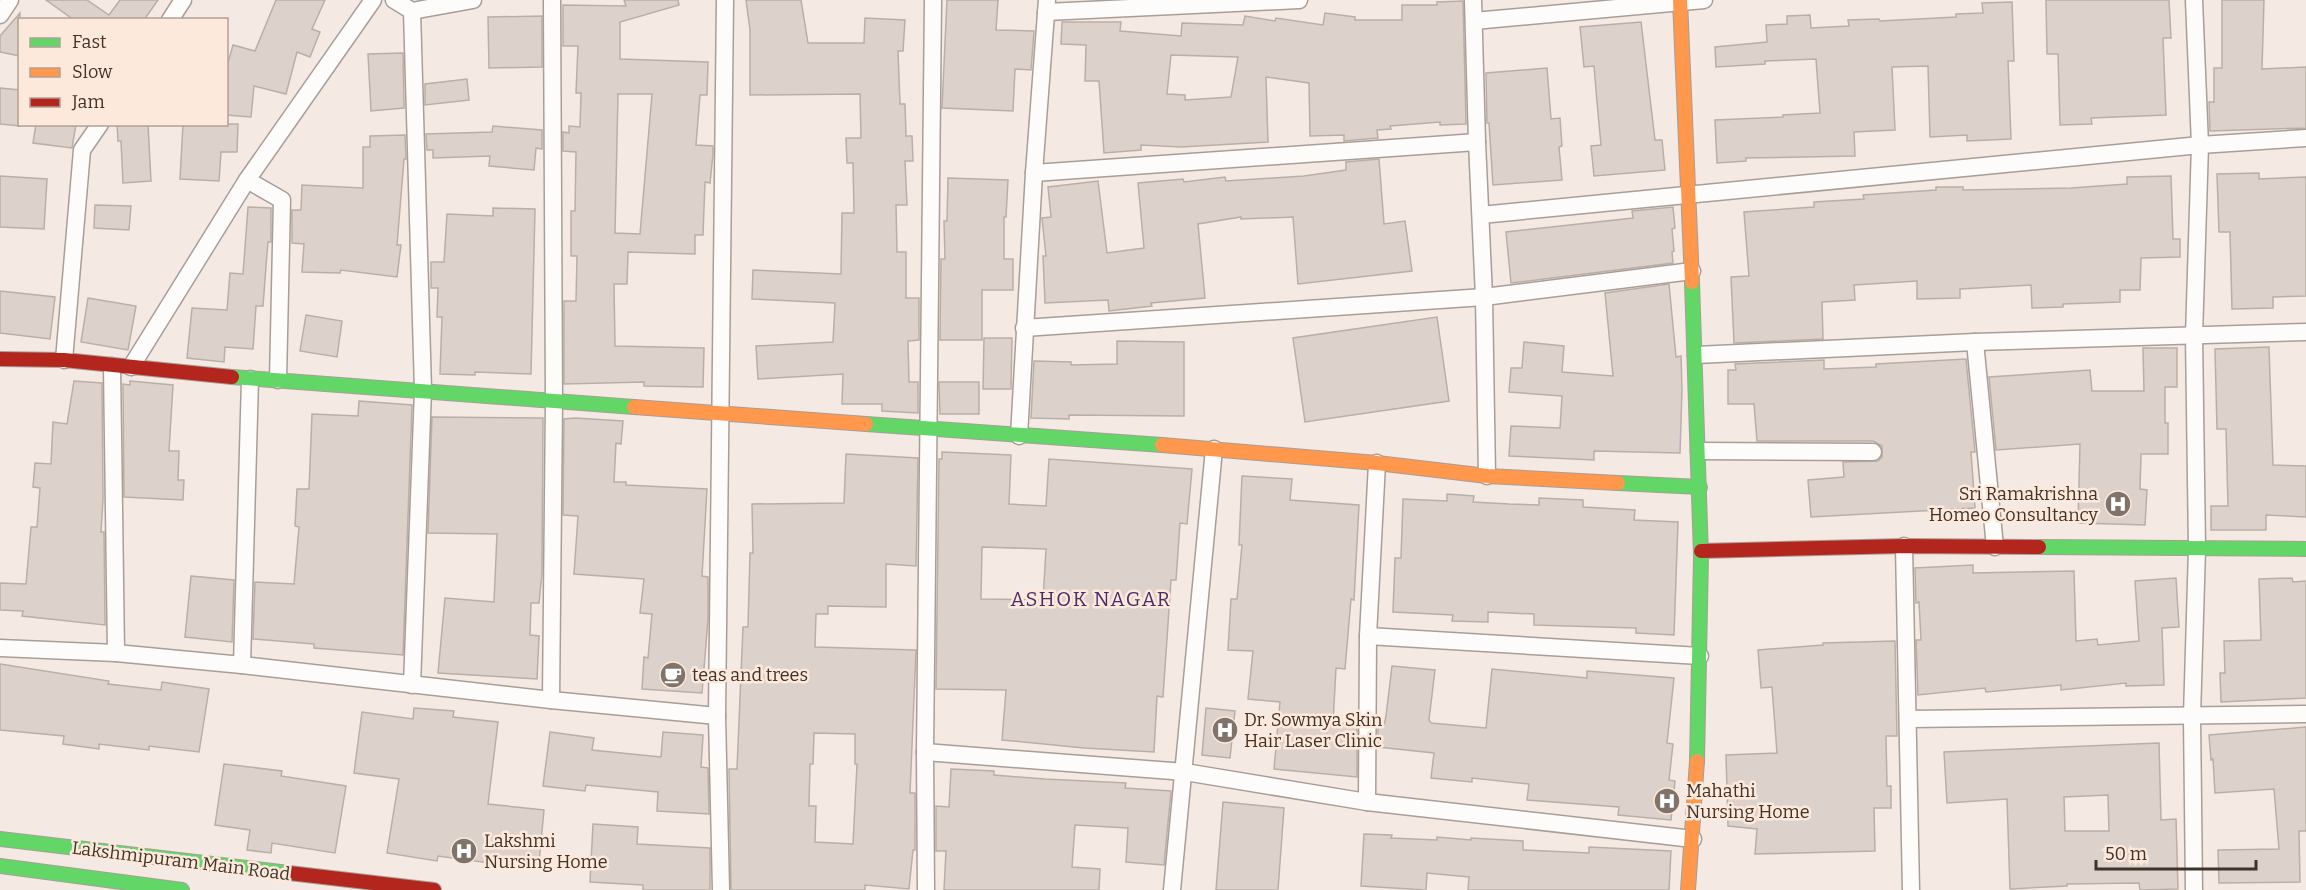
<svg xmlns="http://www.w3.org/2000/svg" width="2306" height="890" viewBox="0 0 2306 890" font-family="Bitter,serif">
<style>
.building{fill:#ddd2cb;stroke:#baafa8;stroke-width:1.5;fill-rule:evenodd}
.lines{fill:none;stroke-linecap:round;stroke-linejoin:round}
.street-casing{stroke:#a79e97;stroke-width:19}
.fast-casing{stroke:#a79e97;stroke-width:16}
.slow-casing{stroke:#a79e97;stroke-width:16}
.jam-casing{stroke:#a79e97;stroke-width:16}
.street{stroke:#fefcfb;stroke-width:16}
.fast{stroke:#63d668;stroke-width:14}
.slow{stroke:#ff974d;stroke-width:14}
.jam{stroke:#b3261e;stroke-width:14}
.labels{text-anchor:middle;dominant-baseline:central;stroke-width:5;stroke-linejoin:round;paint-order:stroke}
.poi-label{font-size:18px;fill:#40332a;stroke:#fde9db;text-anchor:start}
.street-label{font-size:18px;fill:#40332a;stroke:#fde9db}
.neighbourhood-label{font-size:20px;letter-spacing:1.5px;fill:#482e68;stroke:#fde9db}
</style>
<rect width="100%" height="100%" fill="#f5eae3"/>
<g class="building">
<polygon points="46,0 87,0 109,15 120,0 158,0 144,20 74,20"/>
<polygon points="276,0 325,0 312,29 320,32 310,57 297,52 286,94 254,86 251,117 226,115 226,70 233,45 255,51"/>
<path d="M624,0H678L679,5L620,22V59L708,62L707,95H700L696,145L713,146V154L710,183L705,182L703,235H695V254L628,252L627,284H614L615,346L704,348L703,387L644,386V382L564,384V301H576L577,256H571V211H575L576,152L563,151V132L569,133V126L580,127L581,93H576L578,46H563V5L626,6ZM618,94H652L640,234L615,233Z"/>
<polygon points="746,0 801,0 808,43 864,43 865,18 905,20 903,51 898,51 900,104 905,104 906,136 912,136 913,161 905,161 907,205 896,205 897,252 906,252 906,298 919,298 919,340 908,341 909,382 918,382 918,413 882,411 882,404 842,404 843,374 758,379 756,346 833,342 835,303 752,299 753,270 841,274 842,213 854,213 853,163 847,163 846,138 861,138 860,94 750,95 750,30"/>
<polygon points="947,0 998,0 996,30 1034,31 1031,70 1015,69 1013,111 942,108"/>
<polygon points="2046,0 2169,0 2171,38 2163,38 2166,115 2091,118 2092,124 2060,125 2058,54 2047,54"/>
<polygon points="2222,0 2264,0 2262,69 2306,67 2306,128 2210,131 2209,102 2214,102 2214,68 2222,68"/>
<path d="M1463,1L1466,124L1440,125V122L1390,126L1391,129L1377,130L1378,138L1344,141V135L1310,136L1309,83L1266,77L1268,142L1181,147L1141,145V150L1104,153L1099,81H1085L1086,45L1061,44L1062,22H1121L1120,31L1181,36L1182,23L1243,25L1245,16L1275,21L1276,18L1323,25L1325,13L1355,17V20H1402V5H1437V2ZM1171,55L1238,57L1231,97L1185,100V95L1167,94Z"/>
<polygon points="2012,2 2014,61 2008,61 2011,139 1967,141 1967,135 1930,137 1928,66 1892,67 1895,130 1854,132 1855,156 1746,158 1746,161 1717,163 1715,120 1783,117 1783,115 1820,113 1816,59 1765,61 1765,64 1716,67 1715,47 1767,42 1766,25 1787,24 1787,16 1810,15 1811,28 1849,26 1848,20 1879,19 1880,21 1956,17 1956,14 1983,13 1982,3"/>
<polygon points="20,13 20,56 0,52 0,36"/>
<polygon points="542,16 542,67 489,68 488,17"/>
<polygon points="1641,22 1655,140 1662,140 1665,170 1594,176 1591,146 1601,145 1597,102 1594,66 1584,67 1580,27"/>
<polygon points="403,53 404,108 371,111 368,54"/>
<polygon points="1547,68 1551,119 1560,118 1562,146 1559,147 1562,180 1493,185 1489,123 1487,123 1486,73"/>
<polygon points="467,79 469,100 425,105 425,84"/>
<polygon points="0,88 20,90 20,126 0,124"/>
<polygon points="36,124 76,124 72,148 33,143"/>
<polygon points="117,124 148,124 151,181 123,183 121,141 118,141"/>
<polygon points="183,124 238,124 237,152 221,152 219,181 180,179"/>
<polygon points="493,126 542,130 542,149 536,148 534,170 489,166 490,156 433,158 433,150 427,150 426,134 492,132"/>
<polygon points="405,135 406,159 404,159 397,245 401,245 397,277 341,270 340,273 302,272 304,244 292,243 292,210 301,210 302,185 363,188 363,147 370,147 370,136"/>
<polygon points="1379,159 1384,224 1405,221 1412,271 1298,284 1293,217 1241,219 1241,217 1198,224 1205,298 1151,303 1152,306 1109,311 1108,300 1045,303 1043,256 1046,256 1042,218 1051,217 1048,187 1098,181 1107,253 1144,248 1138,183 1183,179 1184,182 1225,177 1226,181 1304,176 1346,170 1346,162"/>
<polygon points="2259,173 2259,179 2306,177 2306,296 2273,297 2273,308 2232,309 2230,232 2219,232 2217,174"/>
<polygon points="0,176 47,179 44,229 0,227"/>
<polygon points="2171,176 2173,239 2180,239 2180,257 2141,258 2140,290 2120,290 2120,302 2063,304 2063,307 2032,308 2031,285 1960,289 1960,298 1917,299 1917,281 1854,285 1855,300 1822,302 1823,339 1734,343 1731,277 1749,276 1744,212 1814,207 1814,202 1864,199 1863,195 1936,190 1936,187 1963,187 1963,190 2071,188 2127,184 2127,177"/>
<polygon points="948,178 1008,180 1006,217 1004,217 1004,259 1013,259 1013,290 982,290 982,340 940,340 941,259 945,259 944,221 947,221"/>
<polygon points="95,205 131,206 129,230 94,228"/>
<polygon points="248,207 271,208 271,242 268,242 267,253 263,306 256,306 253,349 225,347 224,362 187,358 192,308 227,310 230,273 243,274"/>
<polygon points="1673,207 1675,228 1672,229 1674,251 1672,252 1673,263 1511,283 1506,232 1633,218 1632,211"/>
<polygon points="493,208 535,209 531,374 475,372 475,375 440,374 442,317 437,317 438,288 431,288 431,262 444,262 447,214 493,216"/>
<polygon points="1669,284 1676,357 1681,356 1682,390 1680,453 1594,451 1594,460 1509,456 1511,426 1560,428 1562,396 1509,392 1511,368 1522,368 1524,342 1564,346 1562,372 1613,376 1605,293"/>
<polygon points="0,291 55,297 50,339 0,333"/>
<polygon points="88,298 136,306 128,350 81,342"/>
<polygon points="306,315 342,321 337,357 300,351"/>
<polygon points="1437,317 1449,401 1305,422 1293,338"/>
<polygon points="984,338 1012,338 1011,389 983,389"/>
<polygon points="1117,341 1184,342 1184,416 1069,415 1069,419 1031,418 1034,361 1071,362 1071,365 1117,364"/>
<polygon points="2269,347 2273,465 2306,466 2306,517 2266,515 2266,530 2211,530 2211,506 2228,506 2226,429 2217,429 2215,349"/>
<polygon points="2143,348 2177,348 2177,387 2165,387 2165,423 2168,423 2168,454 2141,454 2140,489 2147,490 2145,525 2078,523 2080,444 1996,450 1989,377 2090,370 2092,391 2144,391"/>
<polygon points="1966,359 1975,452 1971,452 1975,508 1811,517 1808,480 1844,477 1843,462 1878,461 1882,457 1882,446 1873,441 1757,441 1754,404 1728,404 1728,370 1736,370 1735,364 1824,360 1824,369 1876,367 1876,364"/>
<polygon points="74,381 102,383 103,499 101,532 104,532 105,625 22,616 23,611 0,610 0,583 26,584 31,527 37,527 40,488 33,487 35,463 51,464 53,422 67,424"/>
<polygon points="130,381 173,385 169,451 179,451 178,480 184,480 183,500 124,497 123,384 130,385"/>
<polygon points="939,382 979,382 979,414 940,414"/>
<polygon points="359,401 412,405 403,655 314,648 314,644 253,639 255,582 294,584 299,527 295,526 297,489 309,489 312,414 358,416"/>
<polygon points="432,417 543,418 542,573 539,603 531,603 530,635 539,636 537,679 438,673 445,598 494,602 497,534 428,533"/>
<polygon points="575,418 623,421 621,444 616,443 614,482 626,482 626,485 707,489 702,576 708,577 708,619 702,693 642,689 644,657 648,658 652,614 640,613 644,579 574,574 578,516 563,515 564,419"/>
<path d="M942,452L1011,455L1009,504L1046,506L1049,459L1192,469L1187,524L1180,523L1176,580H1171L1163,697L1157,696L1154,752L1084,748L1002,740L1006,690L936,689L939,459H942ZM982,547L1046,549L1043,600L981,599Z"/>
<path d="M846,454L918,458L916,566L886,564V607L828,606V614H816L815,647L916,650L910,793H915V850H913L909,889L865,885V890H731L729,769H737L743,627H748L750,553H753L752,504L844,503ZM814,733L855,734V764H857L853,844L815,842L816,806H809L810,764H813Z"/>
<polygon points="1242,476 1292,479 1290,500 1359,505 1354,600 1351,599 1345,669 1336,668 1333,723 1357,724 1357,777 1274,769 1280,702 1248,699 1253,651 1228,650 1231,599 1237,599 1242,545 1239,545"/>
<polygon points="1447,494 1474,496 1473,502 1509,504 1539,505 1539,498 1583,500 1583,507 1635,510 1634,520 1678,522 1674,635 1636,633 1636,628 1534,625 1534,614 1488,612 1488,622 1452,621 1453,615 1393,612 1395,558 1401,558 1403,499 1447,501"/>
<polygon points="1973,565 1973,573 2074,571 2076,641 2097,639 2098,645 2139,641 2135,581 2176,578 2179,627 2162,628 2164,685 2126,686 2126,683 2061,690 2061,685 1986,692 1985,688 1918,695 1916,640 1921,640 1919,602 1916,603 1915,568"/>
<polygon points="191,576 234,580 232,642 185,637"/>
<polygon points="2292,578 2293,582 2306,581 2306,698 2221,702 2220,673 2225,673 2224,641 2261,640 2259,579"/>
<polygon points="1895,641 1897,736 1886,736 1887,786 1891,786 1891,808 1874,808 1875,851 1755,854 1757,829 1728,826 1726,755 1777,753 1772,687 1761,688 1758,650 1823,645 1823,643"/>
<polygon points="0,664 109,681 108,684 161,690 162,682 209,689 199,752 149,746 149,750 99,744 99,749 63,744 64,736 0,730"/>
<polygon points="1392,666 1435,670 1429,720 1431,723 1486,728 1492,669 1587,678 1587,671 1674,678 1667,743 1673,744 1669,780 1675,781 1671,820 1618,815 1619,807 1527,800 1529,784 1472,778 1472,782 1431,778 1434,753 1378,747 1378,726 1384,726 1386,716"/>
<polygon points="414,708 454,711 453,717 498,722 488,804 544,810 539,863 489,858 489,863 438,856 437,861 387,853 399,779 354,773 362,712 413,719"/>
<polygon points="1206,708 1235,711 1230,758 1202,755"/>
<polygon points="2306,727 2306,831 2299,831 2300,882 2219,883 2218,850 2279,849 2274,789 2215,793 2213,759 2211,760 2209,735"/>
<polygon points="550,732 594,738 592,750 661,757 663,732 703,735 701,767 708,768 709,814 657,811 658,792 586,785 585,791 543,786"/>
<path d="M2159,743L2161,820L2176,819L2178,889L2140,890L2139,883L2067,884V886L2010,889L2007,799L1947,803L1944,752ZM2108,795L2109,831H2065L2064,797Z"/>
<polygon points="224,764 282,771 281,776 346,786 335,853 272,843 271,853 247,850 250,830 215,825"/>
<polygon points="951,769 994,771 994,775 1045,779 1126,783 1125,788 1171,791 1164,865 1126,862 1128,828 1075,825 1072,867 1100,869 1099,890 944,890 946,851 936,851 936,806 949,807"/>
<polygon points="1223,802 1284,808 1278,890 1216,890"/>
<polygon points="593,824 638,827 637,844 710,848 710,890 643,890 643,885 590,882"/>
<polygon points="1364,834 1392,835 1391,838 1437,840 1437,837 1471,840 1471,838 1523,841 1523,850 1589,853 1589,847 1671,851 1669,890 1468,890 1469,877 1427,873 1426,890 1361,886"/>
</g>
<g class="lines">
<defs>
<g id="street">
<polyline points="394,0 412,11 473,0"/>
<polyline points="1473,0 1477,142 1484,297 1487,476"/>
<polyline points="2194,0 2200,145 2194,336 2197,549 2192,716 2194,890"/>
<polyline points="412,11 423,390 412,685"/>
<polyline points="1046,12 1299,0"/>
<polyline points="0,15 10,0"/>
<polyline points="170,20 183,0"/>
<polyline points="1474,21 1704,0"/>
<polyline points="1034,173 1477,142"/>
<polyline points="247,180 282,200 278,380"/>
<polyline points="1481,215 2200,145 2306,138"/>
<polyline points="1024,328 1484,297 1692,271"/>
<polyline points="1975,342 1995,547"/>
<polyline points="1696,355 1975,342 2306,332"/>
<polyline points="64,360 82,150 100,124"/>
<polyline points="112,366 116,653"/>
<polyline points="131,367 247,180 373,0"/>
<polyline points="1019,436 1034,173 1047,0"/>
<polyline points="1699,451 1873,452"/>
<polyline points="1904,546 1911,890"/>
<polyline points="1368,636 1700,656"/>
<polyline points="0,648 116,653 242,665 551,700 717,716"/>
<polyline points="242,665 250,379"/>
<polyline points="551,700 554,401 552,0"/>
<polyline points="1909,719 2306,714"/>
<polyline points="925,752 1185,772 1367,802 1693,839"/>
<polyline points="1367,802 1368,636 1377,463"/>
<polyline points="721,890 717,716 725,0"/>
<polyline points="926,890 925,752 933,0"/>
<polyline points="1172,890 1214,449"/>
</g>
<g id="fast">
<polyline points="1692,282 1701,556 1697,761"/>
<polyline points="232,377 634,407"/>
<polyline points="866,424 1162,445"/>
<polyline points="1618,483 1700,487"/>
<polyline points="2039,547 2306,549"/>
<polyline points="0,839 289,873"/>
<polyline points="0,866 182,890"/>
</g>
<g id="slow">
<polyline points="1680,0 1692,282"/>
<polyline points="634,407 866,424"/>
<polyline points="1162,445 1377,463 1487,476 1618,483"/>
<polyline points="1688,890 1697,761"/>
</g>
<g id="jam">
<polyline points="0,359 64,360 232,377"/>
<polyline points="1701,551 1904,546 2039,547"/>
<polyline points="289,873 434,890"/>
</g>
</defs>
<use href="#street" class="street-casing"/>
<use href="#fast" class="fast-casing"/>
<use href="#slow" class="slow-casing"/>
<use href="#jam" class="jam-casing"/>
<use href="#street" class="street"/>
<use href="#fast" class="fast"/>
<use href="#slow" class="slow"/>
<use href="#jam" class="jam"/>
</g>
<defs>
<symbol id="hospital-disc" viewBox="-11 -11 22 22"><circle r="9.5" fill="#7f736b" stroke="#fde9db"/><path d="M-5-5h3v3.5h4V-5h3V5h-3V1.5h-4V5h-3Z" fill="#fff"/></symbol>
<symbol id="cafe-disc" viewBox="-11 -11 22 22"><circle r="9.5" fill="#7f736b" stroke="#fde9db"/><path d="M-5.5-4.5H6V0H3Q3 3.5 0 3.5H-2.5Q-5.5 3.5-5.5 0ZM3-3.2v2h1.7v-2ZM-6 4.5H4V6H-6Z" fill="#fff"/></symbol>
</defs>
<g fill-rule="evenodd">
<use href="#hospital-disc" x="2103" y="489" width="30" height="30"/>
<use href="#cafe-disc" x="658" y="660" width="30" height="30"/>
<use href="#hospital-disc" x="1210" y="715" width="30" height="30"/>
<use href="#hospital-disc" x="1652" y="786" width="30" height="30"/>
<use href="#hospital-disc" x="449" y="836" width="30" height="30"/>
</g>
<g class="labels">
<g class="poi-label">
<text x="2098" y="494" text-anchor="end">Sri Ramakrishna<tspan x="2098" dy="21">Homeo Consultancy</tspan></text>
<text x="692" y="675">teas and trees</text>
<text x="1244" y="720">Dr. Sowmya Skin<tspan x="1244" dy="21">Hair Laser Clinic</tspan></text>
<text x="1686" y="791">Mahathi<tspan x="1686" dy="21">Nursing Home</tspan></text>
<text x="484" y="841">Lakshmi<tspan x="484" dy="21">Nursing Home</tspan></text>
</g>
<g class="street-label">
<text transform="translate(181 861) rotate(7)">Lakshmipuram Main Road</text>
</g>
<g class="neighbourhood-label">
<text x="1091" y="599">ASHOK NAGAR</text>
</g>
</g>
<rect x="18" y="18" width="210" height="108" fill="#fde9db" stroke="#b1a094" stroke-width="1.5"/>
<rect x="30" y="38" width="30" height="9" fill="#63d668" stroke="#b1a094" stroke-width="1.5"/>
<text x="72" y="48" font-size="18" fill="#40332a">Fast</text>
<rect x="30" y="68" width="30" height="9" fill="#ff974d" stroke="#b1a094" stroke-width="1.5"/>
<text x="72" y="78" font-size="18" fill="#40332a">Slow</text>
<rect x="30" y="98" width="30" height="9" fill="#b3261e" stroke="#b1a094" stroke-width="1.5"/>
<text x="72" y="108" font-size="18" fill="#40332a">Jam</text>
<path d="M2096 860v9h160v-9" fill="none" stroke="#40332a" stroke-width="3"/>
<text x="2105" y="860" font-size="18" fill="#40332a" stroke="#fde9db" stroke-width="4.5" paint-order="stroke">50 m</text>
</svg>
